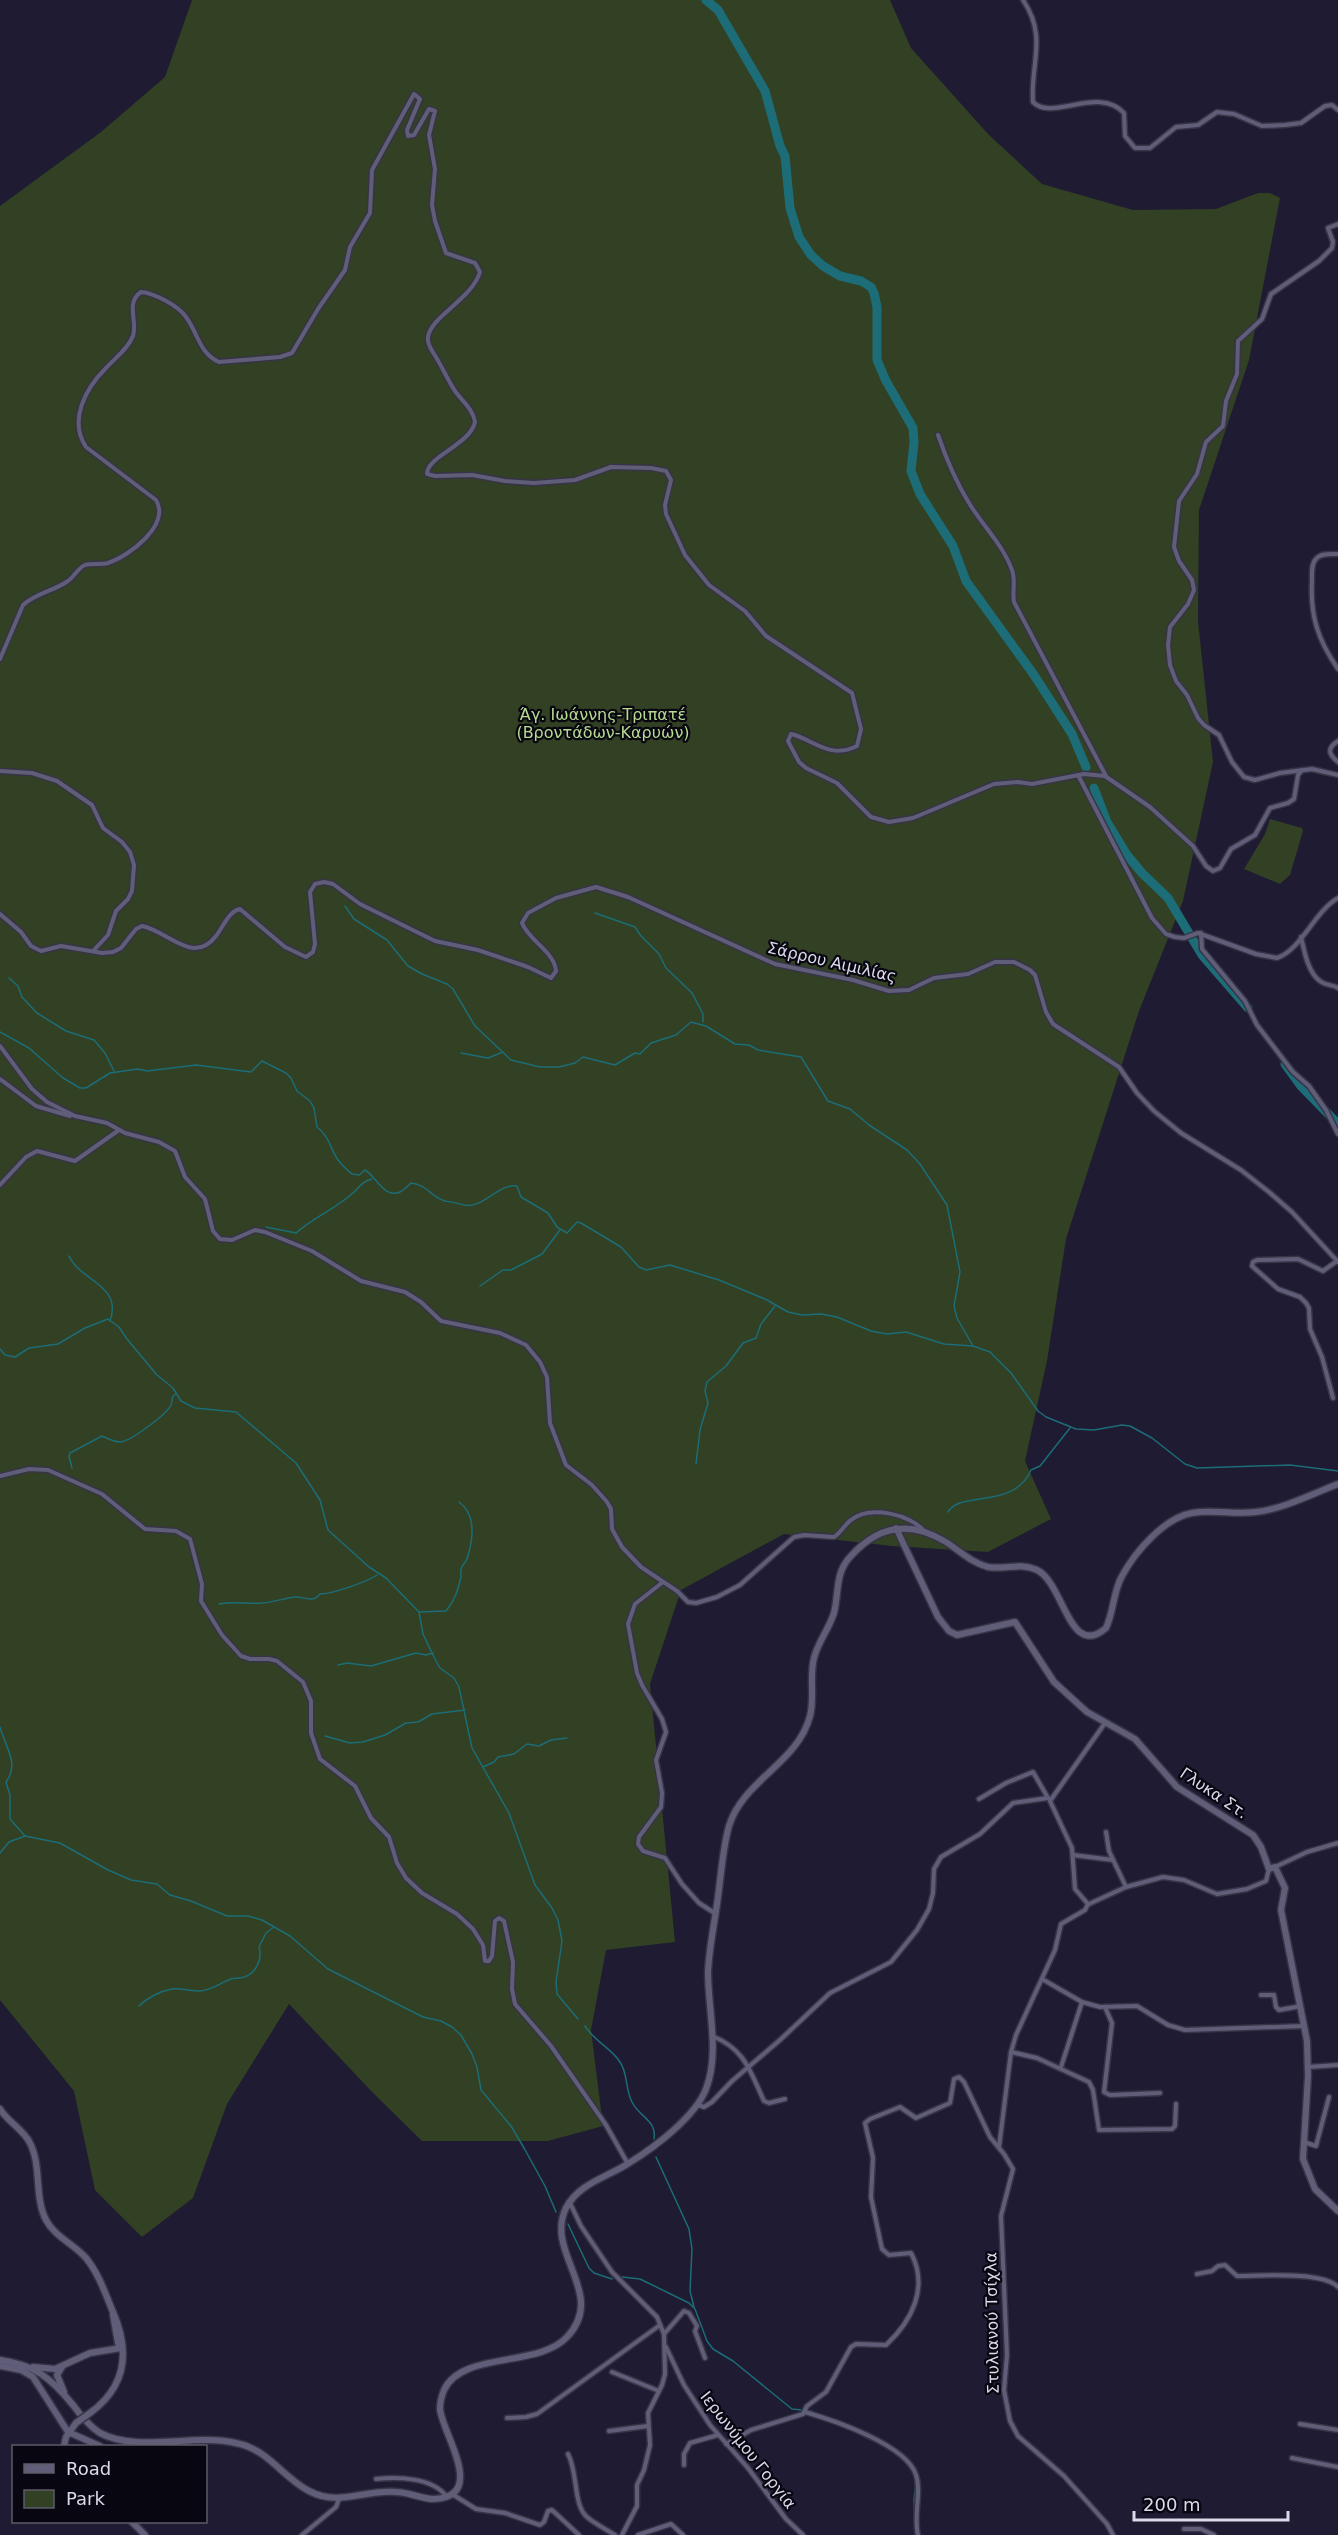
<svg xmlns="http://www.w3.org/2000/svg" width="1338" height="2535" viewBox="0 0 1338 2535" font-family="'DejaVu Sans',sans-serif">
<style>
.green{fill:#324023}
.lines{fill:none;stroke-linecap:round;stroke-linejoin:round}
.stream{stroke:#1c6d77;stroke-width:1.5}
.river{stroke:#1c6d77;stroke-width:9}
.street-casing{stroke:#373447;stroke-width:7}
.secondary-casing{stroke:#373447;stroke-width:9}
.street{stroke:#605d78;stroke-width:4}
.secondary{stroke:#605d78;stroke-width:6}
.secondary-bridge-casing{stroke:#373447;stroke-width:9;stroke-linecap:butt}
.secondary-bridge{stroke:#605d78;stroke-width:6}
.labels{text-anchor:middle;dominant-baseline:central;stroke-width:4.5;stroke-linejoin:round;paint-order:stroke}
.park-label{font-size:16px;fill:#b6da8f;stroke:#080711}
.street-label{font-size:16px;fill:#dbdaea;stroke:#080711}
</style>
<rect width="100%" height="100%" fill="#1e1b32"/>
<g class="green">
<polygon points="192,0 890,0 911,48 988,134 1042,184 1133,210 1216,209 1258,193 1270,193 1280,198 1249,360 1199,510 1198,621 1213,762 1183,901 1139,1011 1066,1239 1047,1361 1025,1461 1051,1519 988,1552 892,1546 784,1534 681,1590 650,1684 675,1942 606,1950 591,2030 603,2126 548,2141 422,2141 373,2093 289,2004 227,2104 193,2198 142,2237 95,2190 74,2091 0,2000 0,206 101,132 165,77"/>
<polygon points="1270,819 1302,828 1303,831 1290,875 1280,884 1244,869 1265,834"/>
</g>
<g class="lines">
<g class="stream">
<polyline points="345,906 354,919 387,940 408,966 422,974 447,984 453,989 475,1026 511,1060 540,1067 559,1067 575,1063 583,1057 615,1065 635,1053 640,1054 651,1043 676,1035 691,1022 706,1026 735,1044 749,1045 758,1050 801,1057 828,1101 850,1109 869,1125 907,1150 920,1164 947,1205 960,1272 954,1306 957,1318 973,1346"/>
<polyline points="595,913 635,927 641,936 659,954 666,968 692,993 703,1014 703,1022"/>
<polyline points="9,978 18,986 22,997 37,1013 66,1031 94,1040 105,1053 114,1071"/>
<path d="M0,1032L29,1048L63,1078L80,1088H86L110,1073L138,1069L147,1071L196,1065L251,1072L262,1061L286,1073L291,1078L297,1091L310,1101L314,1108L317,1127C329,1136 330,1148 338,1160C342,1165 347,1170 352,1174L359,1175L365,1170C376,1176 384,1199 400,1192C404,1190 408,1186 411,1183C428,1185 431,1197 445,1201C451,1202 458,1203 464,1205C484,1209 498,1183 517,1186L521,1197L548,1213L557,1227L567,1233L577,1222L581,1223L621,1247L639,1267L646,1270L670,1265L719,1280L765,1299L788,1312L802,1315L821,1314L837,1317L871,1331L887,1334L906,1332L944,1344L973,1346L990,1352L1011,1373L1038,1411L1046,1417L1076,1429L1094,1430L1122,1425L1130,1426L1152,1438L1185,1464L1197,1468L1290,1465L1338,1471"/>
<polyline points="461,1053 488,1058 503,1052"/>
<path d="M266,1227L296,1233C314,1217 336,1209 354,1192C360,1186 363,1181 372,1179"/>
<path d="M69,1256C80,1281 123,1285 110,1321"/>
<polyline points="480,1286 503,1270 511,1270 542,1254 560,1230"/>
<polyline points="0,1349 5,1355 15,1357 29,1348 58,1344 85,1328 108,1319 119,1327 127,1339 157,1375 173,1388 181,1401 195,1408 236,1412 296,1463 320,1500 328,1530 369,1567 386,1578 419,1612 423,1634 435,1659 440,1668 454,1678 459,1687 472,1748 509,1813 535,1885 552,1908 558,1920 562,1941 556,1982 557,1994 578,2019"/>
<polyline points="696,1464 700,1430 708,1403 705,1391 707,1382 726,1366 743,1343 756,1338 761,1324 775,1306"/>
<path d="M72,1468L69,1456L70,1453L102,1436C108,1439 114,1442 121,1442C132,1440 166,1415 171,1405C172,1402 172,1399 173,1396L176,1394"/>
<path d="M948,1512C960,1490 1014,1510 1031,1470L1040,1466L1070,1428"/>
<path d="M219,1604C234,1601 247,1604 262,1603C273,1602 283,1599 294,1597C305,1596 312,1604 320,1594C332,1594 367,1582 377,1575"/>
<path d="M419,1612L446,1611C455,1600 458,1590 461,1577C461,1574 460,1570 462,1567C463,1564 466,1562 467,1559C473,1540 477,1515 459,1502"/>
<polyline points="338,1665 347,1663 371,1666 416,1653 426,1655 433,1653"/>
<path d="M0,1727C5,1747 20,1763 6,1782L10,1795V1819L25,1836"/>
<polyline points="325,1736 350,1743 363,1742 385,1735 406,1723 418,1722 432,1714 465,1710"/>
<polyline points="483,1767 494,1762 498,1757 514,1754 527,1744 539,1746 551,1740 567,1738"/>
<polyline points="0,1853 9,1842 25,1836 60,1843 108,1870 131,1880 157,1884 170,1895 191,1901 227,1916 248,1916 262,1920 290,1936 328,1969 423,2017 441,2021 452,2027 461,2035 472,2054 477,2067 481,2090 511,2126 524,2148 545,2186 556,2212"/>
<path d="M139,2006C147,1998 160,1991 172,1989C181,1988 191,1991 200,1991C212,1990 220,1983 231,1979C238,1977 232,1979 240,1978C255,1976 263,1960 259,1947L266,1933L274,1927"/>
<path d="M585,2026C594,2041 611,2048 620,2062C628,2073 625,2089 632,2102C639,2117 657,2120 654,2139"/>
<polyline points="656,2157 689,2229 692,2249 690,2291 694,2307"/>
<polyline points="568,2224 589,2268 594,2273 612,2279"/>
<polyline points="622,2277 640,2279 689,2303 695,2309 707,2341 713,2349 733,2361 792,2409 811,2411 817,2414"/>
<polyline points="915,2528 914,2499 916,2482"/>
</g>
<g class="river">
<polyline points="706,0 718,10 765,91 780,146 785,156 790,208 799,237 811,255 823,266 840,276 861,281 871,287 874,293 877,307 877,360 886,381 913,428 914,442 911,471 920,494 953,546 966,581 1034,675 1072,734 1086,767"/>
<polyline points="1094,788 1107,822 1127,855 1142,873 1168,898 1202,955 1248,1008"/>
<polyline points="1285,1064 1301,1086 1338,1124"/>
</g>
<defs>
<g id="street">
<path d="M1023,0C1048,37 1030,64 1033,102C1052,122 1099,85 1124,113L1125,136L1135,148H1150L1176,127L1198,125L1217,112L1234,114L1262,126L1285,125L1301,123L1325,106L1332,105L1338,110"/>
<polyline points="1338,224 1328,228 1333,242 1332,248 1319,261 1271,294 1262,319 1238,341 1237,374 1226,401 1223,426 1206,442 1197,474 1179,501 1174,547 1179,561 1192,580 1194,590 1188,604 1170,627 1168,645 1170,665 1176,681 1187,695 1198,718 1204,725 1219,735 1232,762 1244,777 1255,780 1280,773 1312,769 1338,775"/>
<path d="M938,435C946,458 956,482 969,503C983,526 1003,545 1012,570C1016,581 1012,591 1014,602L1106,776"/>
<path d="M1338,554C1331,554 1320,553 1316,559C1311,564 1312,574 1312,581C1310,616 1318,640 1338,669"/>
<path d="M0,659L23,605C36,593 54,591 68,581C74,577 78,568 85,565C92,563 101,565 108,563C129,556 171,525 156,500L86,447C68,420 86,388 106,368C115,358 128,349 133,336C138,321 125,303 141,292C154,293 179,306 186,317C198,333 199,353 219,362L280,357L292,353L318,309L345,270L350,247L370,213L372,170L414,94L420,99L407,130L408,136L414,135L429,109L435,111L429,135L435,169L432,205L435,221L446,253L475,263L480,272C472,299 431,316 428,337C427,344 431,349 434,354C442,366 447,379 455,391C462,401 473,409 475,422C470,445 427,456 427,474L435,476L472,475L505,481L534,483L575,480L611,467L651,468L666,471L671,480L665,505L666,514L685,555L709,585L745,611L766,636L852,693L861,729L857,746C829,760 813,739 791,734L788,741L799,762L806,768L837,783L871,817L889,822L913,818L994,784L1018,782L1032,784L1084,774L1105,776L1150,807L1193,846L1206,866L1213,871L1220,868L1231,849L1255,835L1270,808L1288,803L1294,799L1298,775L1302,770"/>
<path d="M1338,741C1327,748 1328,754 1338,762"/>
<polyline points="0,771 32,773 57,781 92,805 103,828 122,842 130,852 134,865 132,891 128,899 116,911 108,935 93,951"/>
<path d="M1078,775L1152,918L1166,934L1175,937L1184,938L1198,933L1256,954L1277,958C1301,950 1315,911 1338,898"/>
<path d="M0,914L21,932L31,946L41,951L61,946L102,953L113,952L121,948L136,929L142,926C168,931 193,966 216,936C223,927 229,911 240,909L285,947L306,957L313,952L315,944L310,892L315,884L324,882L333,884L360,904L435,941L478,950L528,967L551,978L556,971C554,951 529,941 522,923L528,913L556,898L596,887L628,897L775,964L853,980L889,991L909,990L934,978L968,974L995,962H1014L1030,970L1035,975L1046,1012L1053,1024L1119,1067L1137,1093L1154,1111L1181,1133L1241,1170L1269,1192L1292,1212L1338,1262"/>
<polyline points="1201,933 1202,949 1245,1001 1257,1025 1293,1072 1309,1086 1326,1110 1338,1134"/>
<path d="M1301,937C1304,950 1308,973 1320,981C1325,985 1333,985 1338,988"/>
<path d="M0,1046L32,1089L47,1102L75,1116L107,1123L125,1133L159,1142L175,1151L185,1177L205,1199L213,1231L220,1239L232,1240L255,1230L265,1232L312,1251L361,1281L405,1292L421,1302L441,1321L500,1333L526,1345L540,1362L547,1377L550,1423L566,1465L592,1485L607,1502L611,1509L612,1529L622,1547L641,1567L677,1591L688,1602L696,1603L717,1597L740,1585L794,1537L804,1535L834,1537C841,1533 844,1525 851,1520C870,1505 911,1514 925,1532"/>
<polyline points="0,1079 36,1106 70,1116"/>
<polyline points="0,1185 26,1157 37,1151 75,1161 119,1130"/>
<polyline points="1333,1398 1322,1357 1310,1329 1309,1308 1306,1303 1300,1297 1278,1289 1252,1266 1253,1262 1257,1260 1298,1259 1323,1271 1337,1261"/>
<polyline points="0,1476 29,1469 48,1470 102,1494 145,1529 176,1531 190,1539 202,1584 201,1601 222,1635 241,1656 250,1659 269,1659 277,1661 303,1682 311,1701 311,1733 320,1759 355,1786 371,1818 389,1837 397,1863 406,1878 422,1893 457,1914 473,1929 483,1945 485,1961 489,1961 492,1956 495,1921 499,1918 504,1921 513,1962 512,1989 515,2004 551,2046 606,2125 628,2164"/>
<polyline points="663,1582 635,1604 628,1624 637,1673 642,1685 662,1719 666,1732 656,1760 662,1793 661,1807 639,1837 638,1844 643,1851 665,1858 682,1884 699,1903 716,1914"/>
<polyline points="979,1799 1006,1783 1033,1772 1048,1798"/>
<polyline points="1106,1832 1109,1851 1126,1887"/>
<polyline points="1073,1855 1113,1860"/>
<polyline points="1275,1867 1307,1852 1338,1843"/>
<polyline points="1089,1904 1126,1887 1163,1877 1184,1880 1217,1894 1247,1889 1266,1881 1269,1869"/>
<polyline points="1042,1979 1082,2002 1100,2007 1137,2006 1168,2025 1185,2030 1304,2026"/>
<polyline points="1261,1995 1274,1995 1276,2007 1279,2010 1301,2006"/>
<polyline points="1105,2007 1112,2023 1104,2092 1110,2095 1160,2093"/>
<path d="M712,2036C745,2049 750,2071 764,2101L769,2103L785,2099"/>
<polyline points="1011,2052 1037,2058 1089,2082 1093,2090 1099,2130 1172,2129 1175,2126 1176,2104"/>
<polyline points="1061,2067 1082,2002"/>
<polyline points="1308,2067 1338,2065"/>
<polyline points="698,2105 704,2107 712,2102 732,2081 780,2040 830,1993 891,1962 917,1930 929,1909 933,1893 934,1869 941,1857 980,1834 1013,1803 1048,1798"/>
<polyline points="1304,2142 1316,2146 1329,2097"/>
<polyline points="999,2147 1011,2052 1016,2035 1055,1950 1061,1924 1085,1910 1088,1904 1075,1889 1072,1848 1050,1801 1105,1723"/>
<polyline points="570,2203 581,2226 612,2272 657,2317 664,2334 665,2374 662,2385 648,2413 650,2445 644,2470 637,2485 637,2506 622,2535"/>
<path d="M1197,2274L1212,2271L1218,2266L1225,2265L1237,2276C1259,2276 1323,2271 1338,2287"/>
<polyline points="664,2334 684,2311 689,2313 697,2326 695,2331 705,2358"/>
<polyline points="666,2347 684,2385 710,2425 748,2468 786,2519 803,2535"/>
<polyline points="612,2372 659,2391"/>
<path d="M805,2412C833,2420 907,2445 916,2475C922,2492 913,2515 918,2535"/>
<polyline points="507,2418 526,2417 537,2414 660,2325"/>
<polyline points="1300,2424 1338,2430"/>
<polyline points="609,2431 648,2426"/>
<path d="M726,2444L751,2430L803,2414L807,2406L826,2392L851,2347L856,2344L886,2345C912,2321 929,2287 911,2253L889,2255L882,2249L871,2197L873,2158L865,2123L870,2119L900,2107L916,2118L950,2103L954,2079L959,2077L964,2082L990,2137L1004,2154L1013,2169L1001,2216L1007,2355L1004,2390L1010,2421L1018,2436L1064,2476L1107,2524L1113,2535"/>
<path d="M568,2454C578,2472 573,2505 587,2517C595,2524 606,2529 615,2535"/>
<polyline points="1292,2458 1338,2467"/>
<polyline points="684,2465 684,2454 690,2443 718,2435"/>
<path d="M376,2479C397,2477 432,2477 446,2496"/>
<polyline points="452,2494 476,2509 505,2513 540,2525 544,2522 548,2511 552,2510 579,2535"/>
<polyline points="1184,2529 1201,2529 1214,2535"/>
<polyline points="302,2535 336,2507 339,2499"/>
<polyline points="638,2535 671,2524 683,2535"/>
</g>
<g id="secondary">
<polyline points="896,1528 938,1617 949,1631 957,1635 1015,1622 1054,1682 1087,1712 1135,1739 1177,1787 1253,1835 1261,1847 1269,1869 1275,1867 1285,1888 1281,1910 1307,2041 1308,2076 1303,2159 1315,2189 1338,2211"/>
<path d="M0,2109C8,2122 24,2130 30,2143C42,2167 34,2197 46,2220C55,2237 74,2244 86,2258C99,2274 105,2293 113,2312C130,2351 127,2386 90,2413"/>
<polyline points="113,2315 118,2343 121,2348"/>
<path d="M0,2360C35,2365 51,2378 73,2405C81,2416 89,2426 100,2433C138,2453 193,2433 236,2443C268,2449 282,2477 309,2491C339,2507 365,2489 396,2492C409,2492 421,2499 434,2499C488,2497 442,2433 440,2409C440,2404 442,2395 444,2390C462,2351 538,2368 567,2337C608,2294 544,2253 566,2208C579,2183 608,2177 629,2163C655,2147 695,2117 706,2089C720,2053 708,2010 708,1972C709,1949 714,1926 717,1904C721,1878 722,1851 729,1826C743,1780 798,1763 810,1716C815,1697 809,1677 814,1658C818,1642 829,1629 834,1613C839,1593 835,1573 850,1557C878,1525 910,1520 946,1542C960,1551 972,1563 988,1567C1005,1570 1021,1562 1037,1570C1064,1583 1069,1660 1106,1628C1114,1611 1113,1592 1122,1576C1135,1552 1164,1518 1192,1513C1213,1509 1235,1515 1256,1512C1283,1509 1312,1494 1338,1484"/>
<polyline points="0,2366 21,2370 33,2377 68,2432 100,2446"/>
<polyline points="33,2367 55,2369 90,2353 121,2348"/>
<polyline points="62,2367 57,2375 64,2392"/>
<polyline points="64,2446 66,2437 76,2423"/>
<polyline points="165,2446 178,2442"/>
<polyline points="132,2522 145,2535"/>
</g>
</defs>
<use href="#street" class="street-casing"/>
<use href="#secondary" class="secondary-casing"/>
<use href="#street" class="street"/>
<use href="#secondary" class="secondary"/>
<defs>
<polyline id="secondary-bridge" points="76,2423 90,2413"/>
</defs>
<use href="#secondary-bridge" class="secondary-bridge-casing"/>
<use href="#secondary-bridge" class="secondary-bridge"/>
</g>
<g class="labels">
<g class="park-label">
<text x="603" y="714">Άγ. Ιωάννης-Τριπατέ<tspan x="603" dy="18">(Βροντάδων-Καρυών)</tspan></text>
</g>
<g class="street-label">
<text transform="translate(832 962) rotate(13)">Σάρρου Αιμιλίας</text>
<text transform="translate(1214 1793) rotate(34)">Γλυκα Στ.</text>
<text transform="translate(992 2323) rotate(-91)">Στυλιανού Τσίχλα</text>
<text transform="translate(748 2450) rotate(52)">Ιερωνύμου Γοργία</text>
</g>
</g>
<rect x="12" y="2445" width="195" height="78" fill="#080711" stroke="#5c5b68" stroke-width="1.5"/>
<rect x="24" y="2464" width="30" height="9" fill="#605d78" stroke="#5c5b68" stroke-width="1.5"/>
<text x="66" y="2475" font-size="18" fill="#dbdaea">Road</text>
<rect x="24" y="2490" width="30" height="18" fill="#324023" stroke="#5c5b68" stroke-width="1.5"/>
<text x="66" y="2505" font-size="18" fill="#dbdaea">Park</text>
<path d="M1134 2511v9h154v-9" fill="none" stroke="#dbdaea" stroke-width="3"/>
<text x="1143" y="2511" font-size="18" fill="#dbdaea" stroke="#080711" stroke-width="4.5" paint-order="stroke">200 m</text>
</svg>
